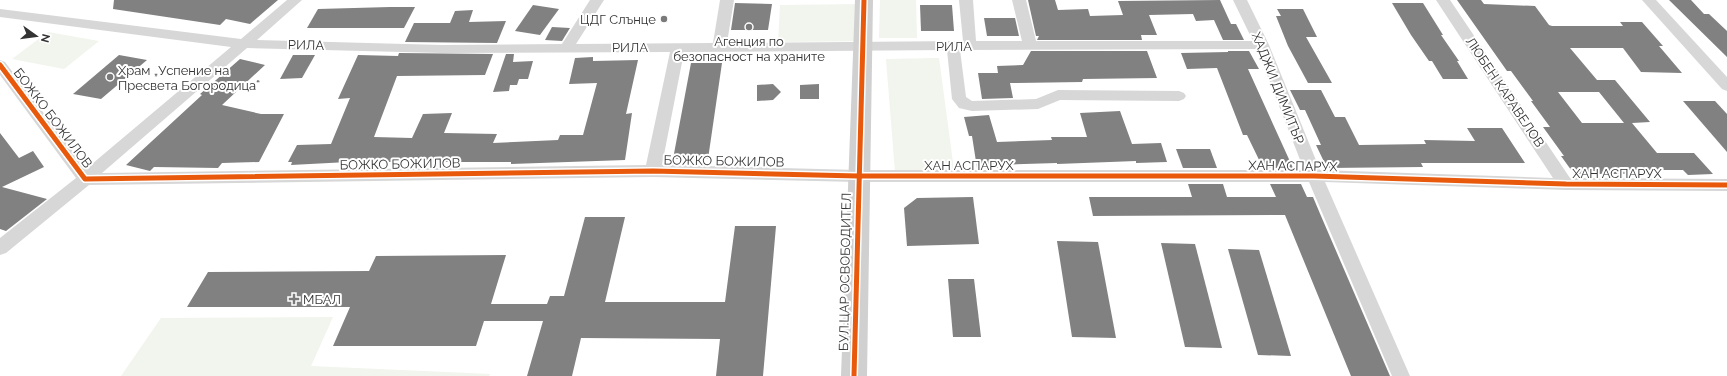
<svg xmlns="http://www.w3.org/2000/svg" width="1727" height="376" viewBox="0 0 1727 376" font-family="Raleway,sans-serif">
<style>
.green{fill:#f1f5ed}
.building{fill:#818181;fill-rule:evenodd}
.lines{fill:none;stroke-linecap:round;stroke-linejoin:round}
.street{fill:#d7d7d7;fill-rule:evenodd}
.secondary{fill:#d0d0d0;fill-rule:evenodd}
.cycleway-casing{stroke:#fff;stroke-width:8}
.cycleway{stroke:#e8590c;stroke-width:5}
.poi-dot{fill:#7a7a7a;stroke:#fff;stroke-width:1.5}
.labels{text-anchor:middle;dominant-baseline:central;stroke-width:4;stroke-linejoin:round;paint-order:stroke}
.poi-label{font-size:13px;fill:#333;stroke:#fff;text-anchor:start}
.street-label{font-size:13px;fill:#333;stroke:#fff}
</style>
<rect width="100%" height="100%" fill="#fff"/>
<g class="green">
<polygon points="880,0 916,0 917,38 879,38"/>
<polygon points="868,4 870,41 778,42 780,5"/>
<polygon points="48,32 99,41 64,69 12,59"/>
<polygon points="939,58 954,170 895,172 886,59"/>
<polygon points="333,317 311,366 490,374 489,376 121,376 161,318"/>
</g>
<g class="building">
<polygon points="114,0 278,0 250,24 226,19 220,25 113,9"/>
<polygon points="1028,0 1055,0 1058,10 1088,9 1090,16 1123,15 1118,1 1220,0 1231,24 1236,24 1244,40 1223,40 1214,20 1196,21 1193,14 1149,15 1157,35 1141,35 1142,40 1037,40 1039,36 1036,36"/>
<path d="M1457,0H1481L1484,4L1535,6L1549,25L1552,26H1623L1620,22H1642L1663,46H1659L1682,73L1641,72L1623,48H1570L1597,80H1615L1650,122L1632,123L1657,153H1694L1713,174L1688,175L1683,170H1625L1628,174H1574L1561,156H1564L1543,127H1550L1531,101H1533L1511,71H1507ZM1558,92H1599L1624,123H1582Z"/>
<polygon points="1669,0 1691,0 1704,14 1709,14 1727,31 1727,57"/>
<polygon points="735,3 772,4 768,30 731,30"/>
<polygon points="1392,3 1423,3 1443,35 1441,35 1459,61 1457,61 1468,79 1443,79 1432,61 1429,61 1411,35"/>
<polygon points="533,5 559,9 540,35 515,31"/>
<polygon points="920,5 952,5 954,31 921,31"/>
<polygon points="390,7 415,7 404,28 307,28 318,9"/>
<polygon points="1277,9 1303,9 1317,37 1306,37 1332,83 1308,83 1288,46 1276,16 1281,16"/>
<polygon points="473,10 469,22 506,21 497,43 405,42 414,23 450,23 455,11"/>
<polygon points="984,18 1015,18 1019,36 987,36"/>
<polygon points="552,27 570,28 562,41 545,40"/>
<polygon points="1031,51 1147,51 1157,78 1083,79 1082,82 1010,83 1013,98 982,99 978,73 998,73 997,66 1023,65"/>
<polygon points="1228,51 1249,51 1259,69 1248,69 1293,168 1263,168 1247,135 1243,135 1217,68 1187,69 1181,53 1228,52"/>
<polygon points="399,53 493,54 485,75 397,76 374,137 412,138 423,114 452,113 444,133 497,134 493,143 558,140 560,135 583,135 597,83 569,84 575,58 593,57 593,61 638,60 626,114 632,113 625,160 511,164 511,162 348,162 291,165 292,162 288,162 297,145 331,144 350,98 338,99 358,55 398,56"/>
<polygon points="506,54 514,54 513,62 533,61 528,79 519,79 517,85 510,85 509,91 493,92"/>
<polygon points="119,55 147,60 101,99 73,94"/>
<polygon points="293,55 315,55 302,78 280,79"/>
<polygon points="240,59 265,65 222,105 261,114 284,114 259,162 222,163 218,168 154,167 150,171 126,165 202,95 200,94"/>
<polygon points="691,63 722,63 708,159 673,159"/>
<polygon points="773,84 781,92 773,100 757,101 757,85"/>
<polygon points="819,84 819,99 800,99 800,85"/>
<polygon points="1290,90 1321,90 1335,117 1345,117 1359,145 1426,144 1424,140 1475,141 1467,128 1502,128 1525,163 1421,163 1423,167 1327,168 1316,145 1321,145 1305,110 1300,110"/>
<polygon points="1683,101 1715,101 1727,114 1727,152"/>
<polygon points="1120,111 1132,144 1161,143 1167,162 1136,163 1136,161 1057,164 1057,163 997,165 998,168 977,168 972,136 969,136 964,117 989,115 997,142 1052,140 1051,137 1087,137 1080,113"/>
<polygon points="0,133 19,158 33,151 44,167 2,187 47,199 6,231 0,229"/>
<polygon points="1176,149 1210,149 1217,168 1183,168"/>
<polygon points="1188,184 1223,184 1227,197 1276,197 1270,184 1301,184 1307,197 1313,197 1321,216 1390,376 1351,376 1285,215 1093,216 1089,197 1192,197"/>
<polygon points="973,197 979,244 907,246 904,208 917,198"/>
<polygon points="585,217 625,217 605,302 725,302 735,226 776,226 763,376 716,376 720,339 581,338 572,376 527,376 543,321 484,321 476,346 333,346 350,307 187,307 208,272 369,271 376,256 506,255 491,304 547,304 550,296 564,296"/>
<polygon points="1057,241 1098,242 1116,338 1072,337"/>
<polygon points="1161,243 1195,244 1222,348 1185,347"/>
<polygon points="1228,249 1259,250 1291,356 1258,355"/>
<polygon points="948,279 974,279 981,337 953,337"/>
</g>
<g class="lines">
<g class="street">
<path d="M287,0H302L257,40L442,45L562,44L590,0H604L576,44L713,43L720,0H734L727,43L963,41L959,0H973L976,41H1022L1012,0H1026L1036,41H1253L1233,0H1247L1269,45L1320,170L1553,178L1436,0H1450L1570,178L1727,179V191L1566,190L1325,182L1410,376H1392L1309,182H858L653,177L89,185L6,253L0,255V238L76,178L0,75V60L5,62L86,169L231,47L0,17V9L241,39ZM247,48L442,53L670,52L646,165L102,173ZM1257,49L1304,170H858L662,165L684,52L947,50L952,99L959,108L972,111L1038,109L1060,100L1179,101L1184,99L1186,96L1184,93L1179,91L1058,90L1036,99L972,101L966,97L960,50Z"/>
<polygon points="1642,0 1656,0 1727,77 1727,91 1722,89"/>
</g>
<polygon class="secondary" points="855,0 873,0 867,376 841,376"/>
<defs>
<g id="cycleway">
<polyline points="0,65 85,179 653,171 858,176 1314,176 1566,184 1727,185"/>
<polyline points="854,376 864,0"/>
</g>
</defs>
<use href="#cycleway" class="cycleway-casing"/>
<use href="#cycleway" class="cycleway"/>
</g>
<g class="poi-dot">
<circle cx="664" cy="19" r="4"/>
<circle cx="749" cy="27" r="4"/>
<circle cx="110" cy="77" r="4"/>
<path d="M292 293h4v4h4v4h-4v4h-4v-4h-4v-4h4z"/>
</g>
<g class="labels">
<g class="poi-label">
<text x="656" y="19" text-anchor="end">ЦДГ Слънце</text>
<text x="749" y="41" text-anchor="middle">Агенция по<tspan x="749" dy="15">безопасност на храните</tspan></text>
<text x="118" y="70">Храм „Успение на<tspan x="118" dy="15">Пресвета Богородица“</tspan></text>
<text x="303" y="299">МБАЛ</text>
</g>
<g class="street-label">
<text transform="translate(306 45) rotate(1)">РИЛА</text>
<text x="954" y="46">РИЛА</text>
<text x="630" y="47">РИЛА</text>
<text transform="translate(1278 88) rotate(68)">ХАДЖИ ДИМИТЪР</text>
<text transform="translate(1505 92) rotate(56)">ЛЮБЕН КАРАВЕЛОВ</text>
<text transform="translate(53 118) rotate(53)">БОЖКО БОЖИЛОВ</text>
<text transform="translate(724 161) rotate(1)">БОЖКО БОЖИЛОВ</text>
<text transform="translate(400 164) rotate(-1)">БОЖКО БОЖИЛОВ</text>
<text x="969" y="165">ХАН АСПАРУХ</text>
<text transform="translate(1293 166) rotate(1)">ХАН АСПАРУХ</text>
<text x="1617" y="173">ХАН АСПАРУХ</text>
<text transform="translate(845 272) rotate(-89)">БУЛ.ЦАР ОСВОБОДИТЕЛ</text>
</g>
</g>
<g transform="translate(36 36) rotate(104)" stroke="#ffffff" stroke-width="3" paint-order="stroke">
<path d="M0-3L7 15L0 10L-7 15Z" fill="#333333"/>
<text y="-6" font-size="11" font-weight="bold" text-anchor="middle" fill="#333333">N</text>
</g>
</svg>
